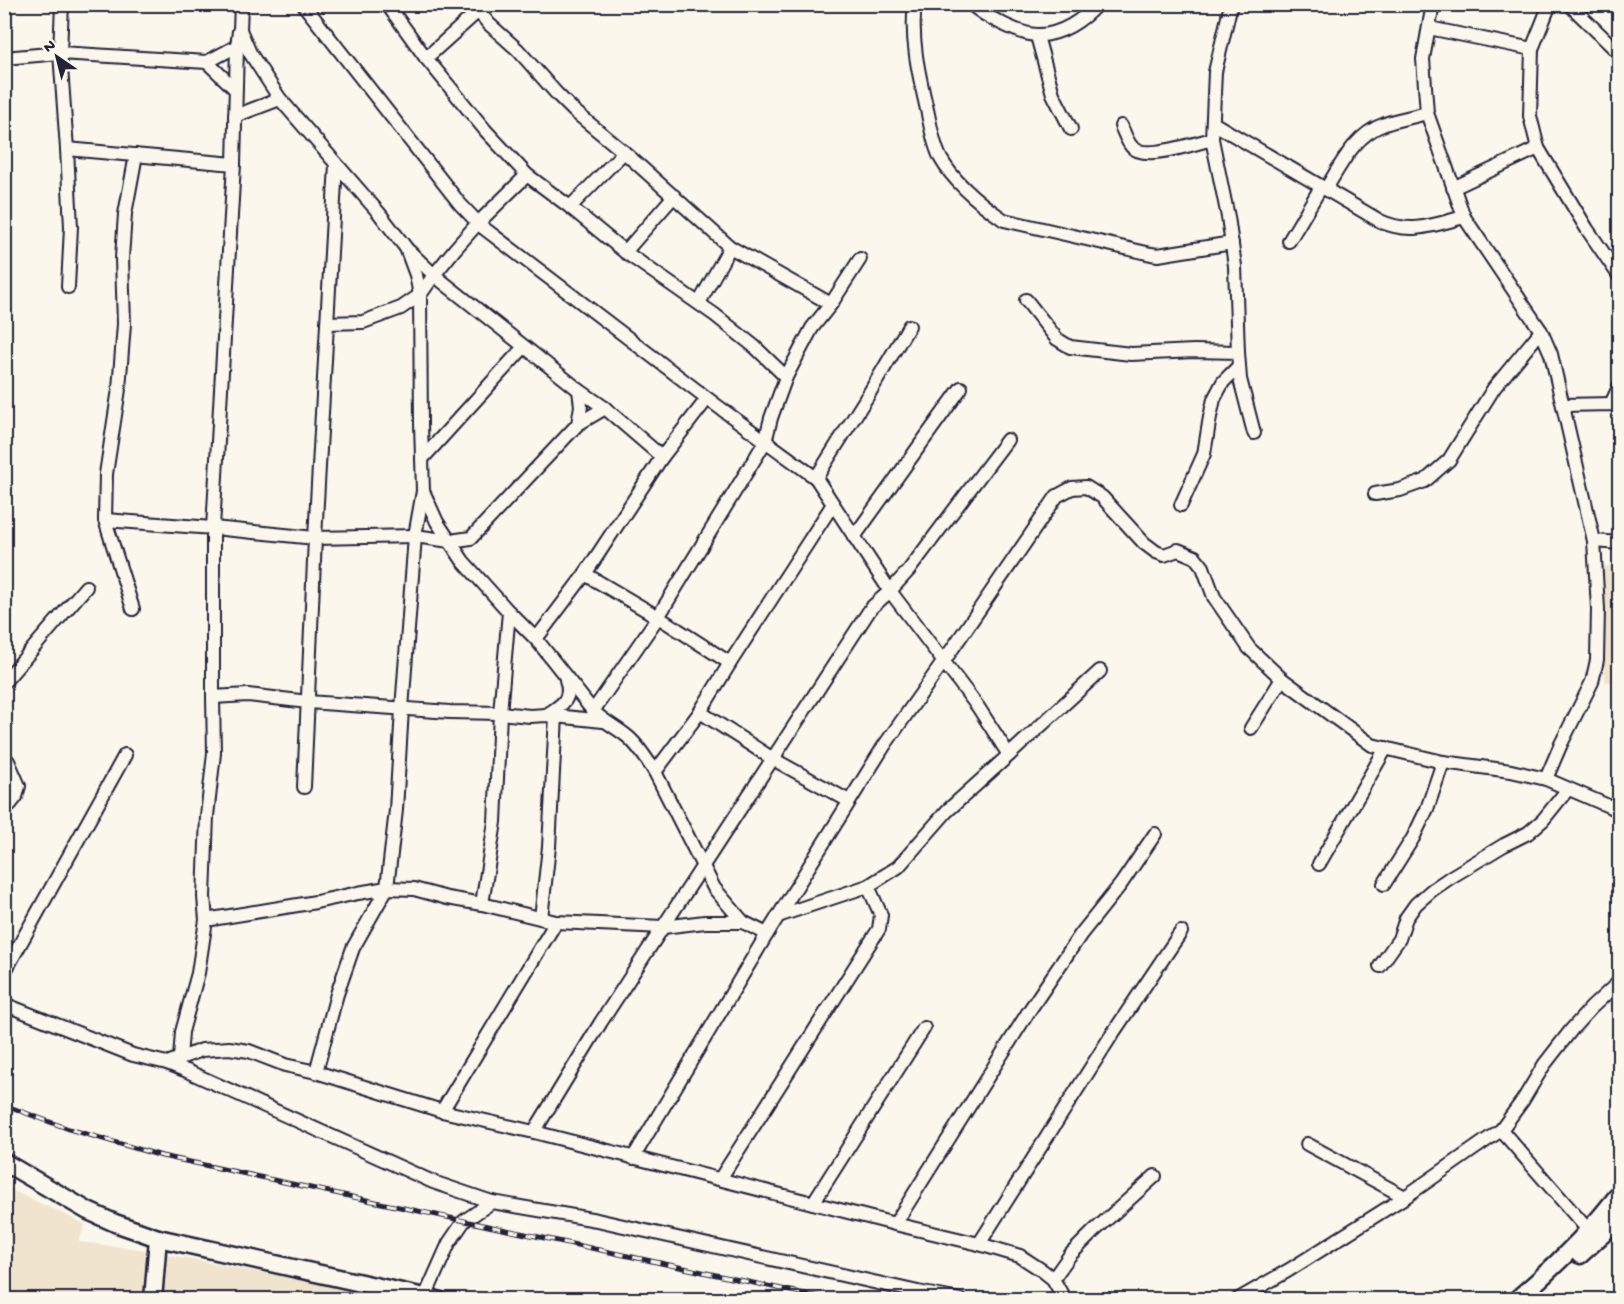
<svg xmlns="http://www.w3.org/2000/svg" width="1624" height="1304" viewBox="0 0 1624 1304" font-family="'Gochi Hand',sans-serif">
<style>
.built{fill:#f0e4cf}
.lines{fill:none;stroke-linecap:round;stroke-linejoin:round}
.street-casing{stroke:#22223b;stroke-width:16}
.secondary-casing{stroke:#22223b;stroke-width:21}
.street{stroke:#fbf7ec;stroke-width:12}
.secondary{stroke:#fbf7ec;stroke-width:16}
.rail-casing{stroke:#22223b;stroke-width:5}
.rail{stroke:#fbf7ec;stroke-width:3;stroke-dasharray:9;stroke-linecap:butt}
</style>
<rect width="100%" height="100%" fill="#fbf7ec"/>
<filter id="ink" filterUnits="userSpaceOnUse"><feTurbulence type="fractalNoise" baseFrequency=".0167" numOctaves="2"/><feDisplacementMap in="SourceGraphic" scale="12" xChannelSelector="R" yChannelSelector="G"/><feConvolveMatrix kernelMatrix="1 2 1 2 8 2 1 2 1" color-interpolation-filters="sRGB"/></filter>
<g filter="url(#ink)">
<g class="built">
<polygon points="1601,566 1619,566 1619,681 1605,682"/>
<polygon points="5,1187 85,1224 79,1242 139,1249 311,1282 387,1299 5,1300"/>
</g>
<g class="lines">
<defs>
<g id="street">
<polyline points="62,4 60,53 67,149 71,227 68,287"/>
<path d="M241,4L240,30L250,53L280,99L379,213L406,248L416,275L420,295L421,424L423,491L437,522L463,561L509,612L536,639L593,711C604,722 616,727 628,737C639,746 647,760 655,772L714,888L743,922L767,934"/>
<polyline points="303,4 460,204 481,226 716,405 816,478 890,591 978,707 1009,755 947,811 898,867 868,886 778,916"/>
<polyline points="387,4 426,58 486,131 527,175 570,207 625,252 715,315 755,347 786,377 771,418 765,442 658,617 593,711"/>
<polyline points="472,4 489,24 518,50 557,94 574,111 624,152 730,247 831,304"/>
<path d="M915,4C910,41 920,79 928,114C931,129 934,146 941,159C954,182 982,205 1004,220L1151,254L1158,255L1232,243"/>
<path d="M971,4C984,16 1022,36 1039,35C1061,35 1083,20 1097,4"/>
<polyline points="1231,4 1215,72 1212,139 1228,217 1235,266 1238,352 1240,379 1254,433"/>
<polyline points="1433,4 1423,59 1427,113 1464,217 1541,331 1551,354 1594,541 1620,543"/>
<polyline points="1550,4 1532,49 1530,116 1538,148 1587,229 1620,277"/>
<polyline points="1569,4 1620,54"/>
<polyline points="1429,28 1532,49"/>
<polyline points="239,31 237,46 234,164 213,528 213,697 248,695 308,702 450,712 500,713 530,716 546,715 603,721"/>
<polyline points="1037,36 1053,94 1071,129"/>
<polyline points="4,58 60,53 207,62 237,46"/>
<polyline points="426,58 486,4"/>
<polyline points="207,62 235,89"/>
<polyline points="235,116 280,99"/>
<path d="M1213,123L1380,221C1410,235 1434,225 1464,217"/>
<path d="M1121,126C1124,132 1127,142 1132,147C1145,161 1196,143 1212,139"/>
<polyline points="67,149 234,164"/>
<polyline points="1453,188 1538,148"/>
<path d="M1326,189C1341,164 1355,134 1385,124C1398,119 1413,117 1427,113"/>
<polyline points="570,207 624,152"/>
<polyline points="1289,241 1321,187"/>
<polyline points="409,251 434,275 579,390 605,408"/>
<polyline points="625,252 674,196"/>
<polyline points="1026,300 1057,339 1070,347 1131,354 1194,351 1238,352"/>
<polyline points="699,303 730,247"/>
<polyline points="327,323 363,322 401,308 420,295 434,275 455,249 478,223 527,175"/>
<polyline points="786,377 812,328 831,304 860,259"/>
<polyline points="1611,404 1620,385"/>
<polyline points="1563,405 1611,404 1620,407"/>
<polyline points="578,424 581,406 579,390"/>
<polyline points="662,457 707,399"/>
<polyline points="422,459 524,347"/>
<polyline points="816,478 870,392 909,326"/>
<polyline points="1375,494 1400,490 1425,481 1449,460 1494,388 1541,331"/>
<polyline points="1181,505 1204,454 1210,417 1214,399 1223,382 1239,366"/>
<polyline points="105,520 213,528 315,538 415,536 450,541 471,538 578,424 605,408 662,457 585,574 536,639"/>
<polyline points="854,537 961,388"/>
<polyline points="585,574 658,617 730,663"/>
<polyline points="133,609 105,520 106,474 119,389 124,324 122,258 125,214 136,155"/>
<polyline points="4,682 86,587"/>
<polyline points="700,712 773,759 849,801"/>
<path d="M546,715C561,706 573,699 566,680"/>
<polyline points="1251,728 1282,679"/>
<polyline points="1009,755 1100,671"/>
<polyline points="655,772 700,712 730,663 833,504"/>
<polyline points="1546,779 1561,744 1592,682 1597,660 1598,609 1594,541"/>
<polyline points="304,787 315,538 336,164"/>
<polyline points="4,812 16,797 19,786 8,761"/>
<polyline points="1319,864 1386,748"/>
<polyline points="1384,884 1413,838 1427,809 1443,762"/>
<polyline points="482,904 495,822 500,713 509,612"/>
<polyline points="541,918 549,847 556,716"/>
<polyline points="206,920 316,902 358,893 387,888 414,889 447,898 482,904 556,922 663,927 705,922 743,922"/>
<polyline points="1380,966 1399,939 1406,918 1416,904 1432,890 1451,877 1504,845 1528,833 1543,820 1568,789"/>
<polyline points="4,973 125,755"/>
<polyline points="4,1004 133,1055 167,1063 187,1071 433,1182 492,1202 597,1220 918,1292 960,1300"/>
<polyline points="180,1058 182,1032 198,973 206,920 204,897 207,816 214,753 213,697"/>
<polyline points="167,1063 202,1050 229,1048 249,1051 285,1065 316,1072 442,1111 534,1132 895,1224 979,1244 1020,1256 1043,1271 1053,1279 1065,1300"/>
<polyline points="316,1072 337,994 353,948 387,888 396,810 402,709 415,536 423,491"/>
<polyline points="442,1111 556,922"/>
<polyline points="1501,1130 1589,1231"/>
<polyline points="534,1132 601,1022 871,608 890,591 909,570 1007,440"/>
<polyline points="1307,1144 1405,1197"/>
<polyline points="633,1158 767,934 884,746 944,661 1057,496 1072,488 1086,487 1102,497 1144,543 1156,552 1164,555 1178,550 1195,557 1203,567 1214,597 1249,648 1282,679 1372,745 1443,762 1511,771 1546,779 1620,811"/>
<polyline points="720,1179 879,929 881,915 868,886"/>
<polyline points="813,1203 924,1028"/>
<polyline points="895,1224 1029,1011 1081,934 1121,884 1155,834"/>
<polyline points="979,1244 1111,1036 1181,932"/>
<polyline points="1053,1279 1070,1255 1094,1231 1155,1176"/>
<polyline points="425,1297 449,1243 464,1221 492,1202"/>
<polyline points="1237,1300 1289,1270 1405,1197 1501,1130 1523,1100 1544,1065 1572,1029 1591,1008 1620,981"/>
</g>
<g id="secondary">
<polyline points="4,1162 88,1211 115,1223 158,1238 438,1300"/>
<polyline points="1580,1255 1604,1233 1620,1216"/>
<polyline points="153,1300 158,1238"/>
<path d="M1516,1300C1555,1267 1589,1233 1620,1193"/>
</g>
</defs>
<use href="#street" class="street-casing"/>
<use href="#secondary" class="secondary-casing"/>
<use href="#street" class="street"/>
<use href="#secondary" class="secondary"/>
<defs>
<polyline id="rail" points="4,1105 69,1129 162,1156 833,1300"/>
</defs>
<use href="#rail" class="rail-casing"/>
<use href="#rail" class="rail"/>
</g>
</g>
<rect width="1624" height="1304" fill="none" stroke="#fbf7ec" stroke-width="24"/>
<rect x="12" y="12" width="1600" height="1280" fill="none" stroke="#22223b" stroke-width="2" filter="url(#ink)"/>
<g transform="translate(57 57) rotate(325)" stroke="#fbf7ec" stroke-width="4.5" paint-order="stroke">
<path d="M0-4.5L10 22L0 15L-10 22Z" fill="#22223b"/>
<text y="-9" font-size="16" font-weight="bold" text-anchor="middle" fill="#22223b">N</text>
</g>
</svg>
